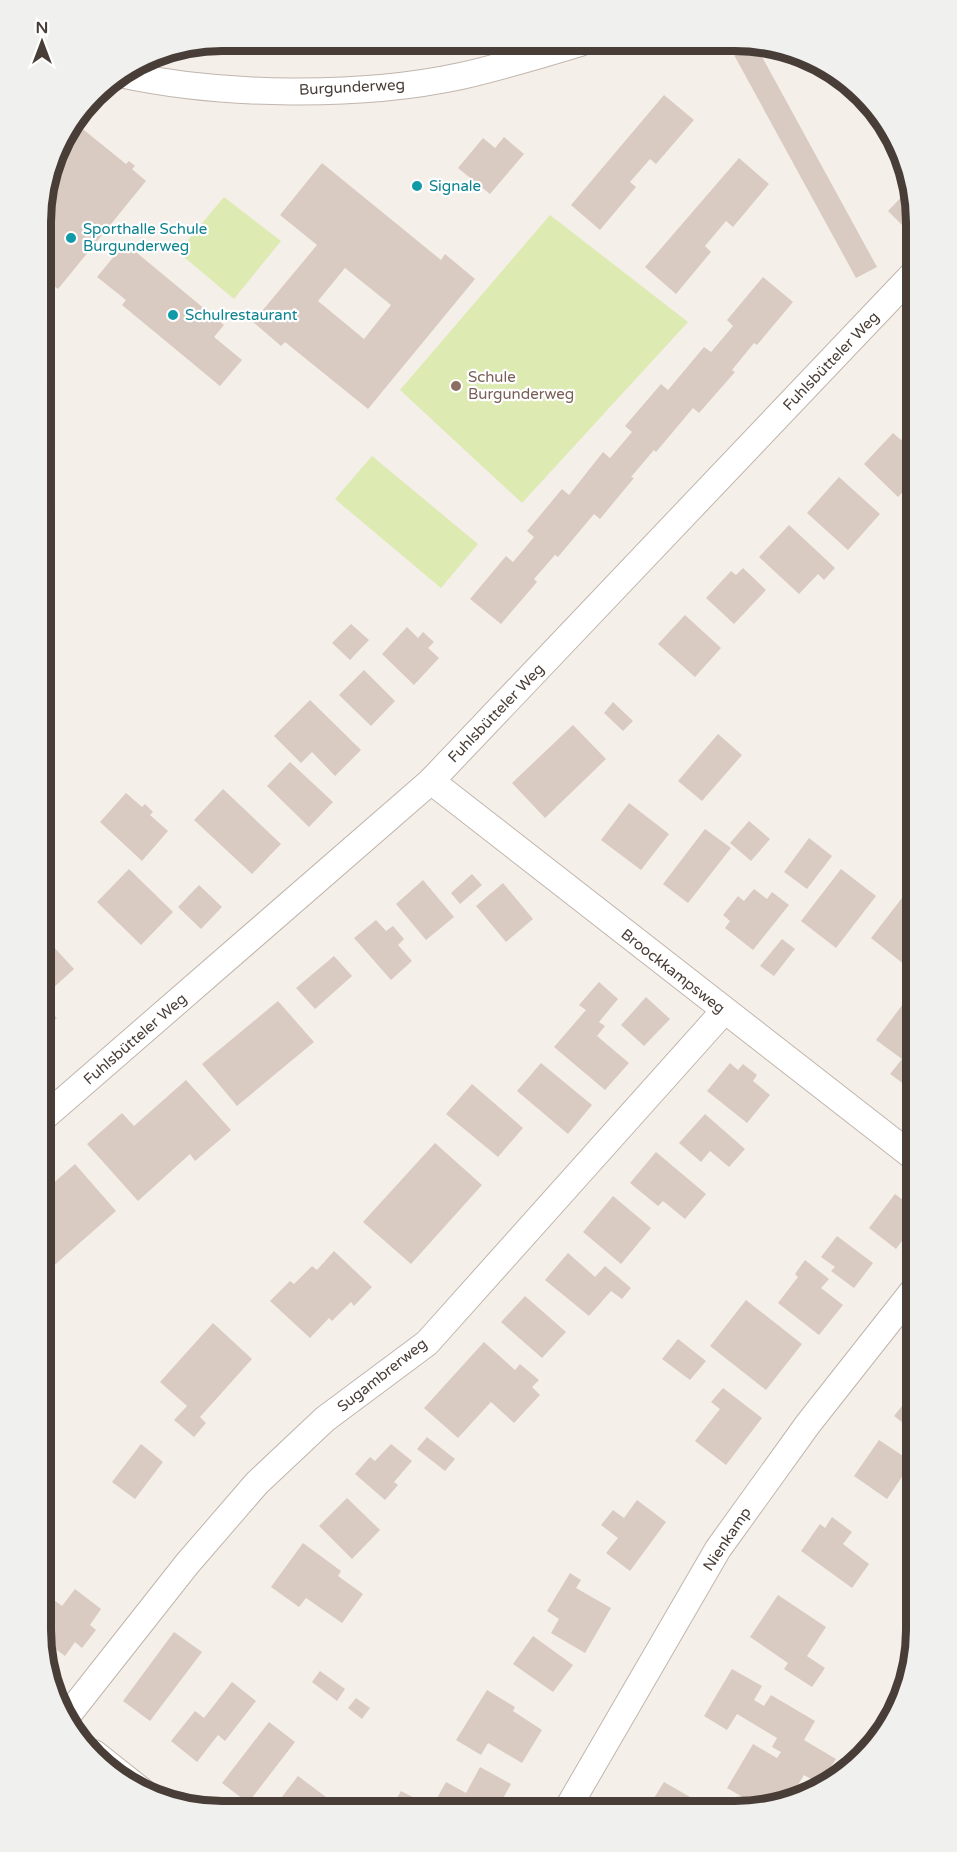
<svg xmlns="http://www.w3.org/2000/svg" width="957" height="1852" viewBox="0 0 957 1852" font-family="'Varela Round',sans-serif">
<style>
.green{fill:#ddeab2}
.building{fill:#dacbc2;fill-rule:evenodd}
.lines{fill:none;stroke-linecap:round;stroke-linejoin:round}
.minor-casing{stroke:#c1b5ac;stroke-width:28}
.minor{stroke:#fff;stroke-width:26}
.culture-dot{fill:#0f9aa8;stroke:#fff;stroke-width:2}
.education-dot{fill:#8d6e63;stroke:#fff;stroke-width:2}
.labels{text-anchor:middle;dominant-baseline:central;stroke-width:4.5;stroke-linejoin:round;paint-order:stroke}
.street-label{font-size:15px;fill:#493e37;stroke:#fff}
.culture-label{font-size:15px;fill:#0d838f;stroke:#fff;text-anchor:start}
.education-label{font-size:15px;fill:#785e54;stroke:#fff;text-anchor:start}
.rim{fill:none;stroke:#493e37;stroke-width:8}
</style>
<rect width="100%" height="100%" fill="#f5efea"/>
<g class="green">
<polygon points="224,197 281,241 234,299 178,252"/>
<polygon points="550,215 688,322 522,503 400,390"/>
<polygon points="372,456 478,544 441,588 335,499"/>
</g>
<g class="building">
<polygon points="728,44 755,44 877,267 856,278"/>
<polygon points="664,95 694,120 656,164 650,159 630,182 636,187 600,230 571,205"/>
<polygon points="74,122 126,164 129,161 135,166 132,169 146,181 58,289 42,277 42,199 59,141"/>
<polygon points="504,137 524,154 490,194 458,168 483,138 495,148"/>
<polygon points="739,158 769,184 733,227 726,221 705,246 711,252 676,294 645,267"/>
<path d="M322,163L441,260L445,254L475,279L368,409L285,342L281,346L253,322L317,245L280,215ZM345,268L391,305L364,339L318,301Z"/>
<polygon points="911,187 915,214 903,226 888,211"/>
<polygon points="125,243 224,325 214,337 242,360 220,386 122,305 126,300 97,277"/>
<polygon points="763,277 793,302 757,345 754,343 732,370 735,372 699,413 693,408 656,452 654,450 631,477 634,478 600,519 594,514 558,557 555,555 534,579 537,582 501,624 470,599 506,556 513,562 534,537 527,531 562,489 569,495 603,452 610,458 632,432 625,426 661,384 668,390 704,347 711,352 733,326 727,320"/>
<polygon points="908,432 916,440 916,478 898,497 864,464 893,433 901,440"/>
<polygon points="839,477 880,514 848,550 807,513"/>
<polygon points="789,525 835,568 824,580 818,574 799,594 759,557"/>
<polygon points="743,568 766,590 734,624 706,598 731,571 736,575"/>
<polygon points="916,575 916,604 902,590"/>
<polygon points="685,615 721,648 695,677 658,644"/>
<polygon points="351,624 369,640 350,660 332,643"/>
<polygon points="407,627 418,638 423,632 434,642 428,648 439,658 414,685 382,654"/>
<polygon points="364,670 395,701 371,726 339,695"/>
<polygon points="310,700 361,750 335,776 312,752 301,763 274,736"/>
<polygon points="613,702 633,721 623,731 604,713"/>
<polygon points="573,725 606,759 545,818 512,783"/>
<polygon points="718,734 742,755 702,801 678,781"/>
<polygon points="290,762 333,802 309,827 267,786"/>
<polygon points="223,789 281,844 252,874 194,820"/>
<polygon points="126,793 142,807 145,804 153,812 150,815 168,831 142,861 100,822"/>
<polygon points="629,803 669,834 641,870 601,840"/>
<polygon points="749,821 770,839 751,861 730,843"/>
<polygon points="705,829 731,848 688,903 663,884"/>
<polygon points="809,838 832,856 807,889 784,872"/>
<polygon points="129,869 173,912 141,945 97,902"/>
<polygon points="841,869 876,896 836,948 801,921"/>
<polygon points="472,874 482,885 460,904 451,893"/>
<polygon points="423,880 454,917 426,940 396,904"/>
<polygon points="503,883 533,919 506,942 476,906"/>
<polygon points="199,885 222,907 201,929 178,907"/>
<polygon points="754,889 767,899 772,892 789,905 753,950 725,928 730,921 723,915 738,896 744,901"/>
<polygon points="909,889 916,894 916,951 905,965 871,938"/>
<polygon points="376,920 386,931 393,926 404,939 398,945 412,961 391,980 354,938"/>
<polygon points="41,933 74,969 41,999"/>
<polygon points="782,939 795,949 774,976 760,966"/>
<polygon points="334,956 352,976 315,1009 296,988"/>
<polygon points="599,982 618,999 599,1022 605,1026 597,1036 629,1063 605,1090 554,1047 586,1010 579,1005"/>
<polygon points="912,992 916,995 916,1049 907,1061 916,1068 916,1084 912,1090 890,1074 902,1059 876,1040"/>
<polygon points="646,997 670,1019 644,1046 621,1025"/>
<polygon points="41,1001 57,1018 41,1032"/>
<polygon points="278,1001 314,1042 237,1106 202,1064"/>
<polygon points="541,1063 592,1105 568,1134 517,1091"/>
<polygon points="730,1063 738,1070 743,1064 757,1075 753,1081 770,1095 747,1123 707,1091"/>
<polygon points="186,1080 231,1130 195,1161 190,1154 138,1201 87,1144 122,1113 134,1126"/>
<polygon points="472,1084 523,1128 498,1157 446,1114"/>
<polygon points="705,1114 745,1149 729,1167 710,1151 701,1162 679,1143"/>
<polygon points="435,1143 482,1185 411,1264 363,1222"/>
<polygon points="656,1152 706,1194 685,1219 663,1201 658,1206 630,1183"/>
<polygon points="75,1164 116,1211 41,1277 41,1194"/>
<polygon points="895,1194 916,1210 916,1222 896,1249 869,1228"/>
<polygon points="613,1196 651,1228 621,1264 583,1232"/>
<polygon points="837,1236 873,1263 854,1288 831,1271 835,1267 821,1257"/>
<polygon points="334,1251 372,1287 354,1306 351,1302 332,1321 329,1318 310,1338 270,1301 290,1281 294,1284 312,1266 317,1270"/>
<polygon points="568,1253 595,1277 605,1266 631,1288 622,1299 611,1291 589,1316 545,1280"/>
<polygon points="805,1260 829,1279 821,1288 843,1305 819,1335 778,1303 798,1277 795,1274"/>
<polygon points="525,1296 566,1332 542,1358 501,1322"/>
<polygon points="746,1300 802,1344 766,1390 710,1346"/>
<polygon points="213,1323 252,1359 200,1417 206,1423 194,1437 174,1420 187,1406 160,1382"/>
<polygon points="678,1339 706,1361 690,1380 662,1359"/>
<polygon points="484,1342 515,1370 520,1364 539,1380 532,1387 540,1395 514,1423 491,1402 458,1438 424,1408"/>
<polygon points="723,1388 762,1418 726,1465 695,1441 720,1409 711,1402"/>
<polygon points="914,1391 916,1392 916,1433 894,1416"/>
<polygon points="427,1437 455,1459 445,1471 417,1449"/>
<polygon points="879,1440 912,1462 887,1499 854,1476"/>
<polygon points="141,1444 163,1462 135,1499 112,1482"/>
<polygon points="391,1444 412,1461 394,1482 398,1485 385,1500 355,1474 370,1457 375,1461"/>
<polygon points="347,1498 380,1530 352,1559 319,1526"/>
<polygon points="637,1500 666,1522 630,1571 606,1553 618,1538 601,1525 613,1510 624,1518"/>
<polygon points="832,1517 852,1532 843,1544 869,1564 852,1588 801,1551 820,1524 825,1528"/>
<polygon points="303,1543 341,1571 338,1576 363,1594 342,1623 306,1598 299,1607 271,1587"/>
<polygon points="570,1573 581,1580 576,1588 611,1608 585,1653 551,1633 559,1619 547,1611"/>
<polygon points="75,1589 101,1609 90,1625 96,1630 82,1648 75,1642 65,1656 42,1639 41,1590 62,1606"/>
<polygon points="778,1595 826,1627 807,1656 825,1668 812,1687 784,1669 788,1663 750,1637"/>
<polygon points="174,1632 202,1652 150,1721 123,1701"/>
<polygon points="533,1636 573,1665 553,1692 513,1664"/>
<polygon points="732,1669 762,1686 754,1700 764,1706 771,1695 815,1721 804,1740 836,1759 820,1784 804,1775 787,1803 760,1807 727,1788 753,1744 777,1758 781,1752 772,1747 777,1738 737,1714 727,1730 704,1716"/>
<polygon points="320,1671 345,1689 337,1701 312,1682"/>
<polygon points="232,1682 256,1701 225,1741 218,1735 197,1762 171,1741 195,1711 204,1718"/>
<polygon points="487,1690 515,1707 513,1711 542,1730 522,1763 488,1743 481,1755 456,1740"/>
<polygon points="356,1698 370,1708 362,1719 348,1708"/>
<polygon points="269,1722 295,1742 248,1803 222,1783"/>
<polygon points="480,1767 511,1784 496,1811 455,1811 436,1800 446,1782 466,1793"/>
<polygon points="298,1776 330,1800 322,1810 272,1810"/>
<polygon points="664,1782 697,1801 691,1811 646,1811"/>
<polygon points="401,1791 430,1806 427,1811 403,1811 393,1805"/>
</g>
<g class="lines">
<defs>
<g id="minor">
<path d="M120,74C222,96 359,98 461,76C501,67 540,55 580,43"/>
<polyline points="431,781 916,1159"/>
<polyline points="41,1120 431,781 916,271"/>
<polyline points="68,1715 187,1564 257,1483 325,1419 427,1343 724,1011"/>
<polyline points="94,1753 147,1795"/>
<polyline points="566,1811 718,1549 808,1424 916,1287"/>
</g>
</defs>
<use href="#minor" class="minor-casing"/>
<use href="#minor" class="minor"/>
</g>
<g class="culture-dot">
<circle cx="417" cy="186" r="6"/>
<circle cx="71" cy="238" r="6"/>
<circle cx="173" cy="315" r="6"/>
</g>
<circle class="education-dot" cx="456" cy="386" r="6"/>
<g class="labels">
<g class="street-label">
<text transform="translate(352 87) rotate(-3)">Burgunderweg</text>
<text transform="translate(831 361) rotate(-46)">Fuhlsbütteler Weg</text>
<text transform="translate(496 713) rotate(-46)">Fuhlsbütteler Weg</text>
<text transform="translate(673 971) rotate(38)">Broockkampsweg</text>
<text transform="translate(135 1039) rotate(-41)">Fuhlsbütteler Weg</text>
<text transform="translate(382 1375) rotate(-38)">Sugambrerweg</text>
<text transform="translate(727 1539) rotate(-56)">Nienkamp</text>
</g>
<g class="culture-label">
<text x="429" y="186">Signale</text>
<text x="83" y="229">Sporthalle Schule<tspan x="83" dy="17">Burgunderweg</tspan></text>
<text x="185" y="315">Schulrestaurant</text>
</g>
<g class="education-label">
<text x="468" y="377">Schule<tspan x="468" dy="17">Burgunderweg</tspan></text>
</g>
</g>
<path d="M0 0H957V1852H0ZM222 51H735A171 171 0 0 1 906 222V1630A171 171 0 0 1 735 1801H222A171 171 0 0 1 51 1630V222A171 171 0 0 1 222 51Z" fill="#f0f0ef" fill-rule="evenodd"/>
<path class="rim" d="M222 51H735A171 171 0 0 1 906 222V1630A171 171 0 0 1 735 1801H222A171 171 0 0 1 51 1630V222A171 171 0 0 1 222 51Z"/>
<g transform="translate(42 42)" stroke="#ffffff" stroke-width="4.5" paint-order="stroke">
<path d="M0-4.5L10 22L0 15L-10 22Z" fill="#493e37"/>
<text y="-9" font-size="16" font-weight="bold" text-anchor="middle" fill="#493e37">N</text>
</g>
</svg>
